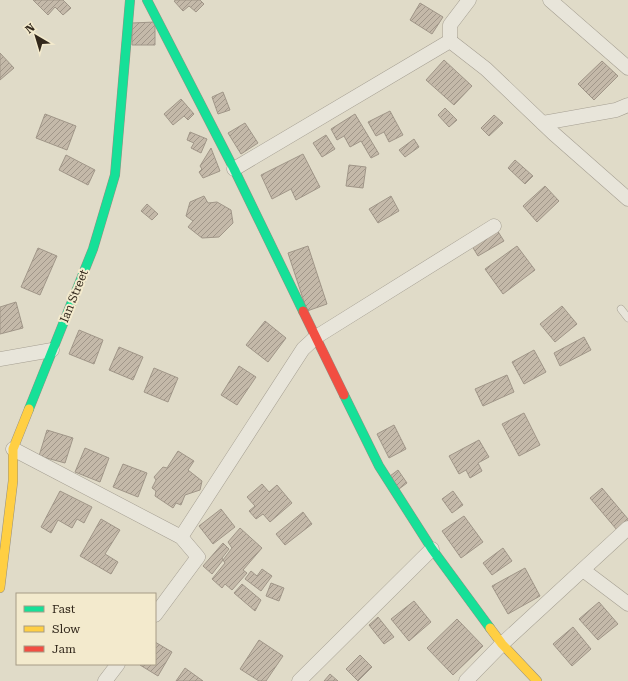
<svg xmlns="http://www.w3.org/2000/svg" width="628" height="681" viewBox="0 0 628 681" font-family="'Roboto Serif',serif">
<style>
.building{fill:url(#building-hatch);stroke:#a09688}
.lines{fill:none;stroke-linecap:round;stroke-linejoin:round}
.lane-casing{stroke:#a59f92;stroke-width:8}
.street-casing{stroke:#a59f92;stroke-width:15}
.fast-casing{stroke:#958f82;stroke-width:10}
.slow-casing{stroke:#958f82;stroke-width:10}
.jam-casing{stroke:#958f82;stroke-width:10}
.lane{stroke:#e8e5da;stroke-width:7}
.street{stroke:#e8e5da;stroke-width:14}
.fast{stroke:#16e098;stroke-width:9}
.slow{stroke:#ffcf43;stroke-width:9}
.jam{stroke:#f24e42;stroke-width:9}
.labels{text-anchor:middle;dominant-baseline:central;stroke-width:4;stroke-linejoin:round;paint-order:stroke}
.street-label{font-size:12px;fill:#32281c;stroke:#f3eacd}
</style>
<defs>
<pattern id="building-hatch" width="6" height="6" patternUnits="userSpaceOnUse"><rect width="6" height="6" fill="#c4b9a9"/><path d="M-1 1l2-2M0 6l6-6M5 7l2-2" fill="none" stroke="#a09689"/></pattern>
</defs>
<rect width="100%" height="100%" fill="#e0dbc8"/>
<g class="building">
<polygon points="33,0 63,0 71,8 63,15 55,7 48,15"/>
<polygon points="176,0 200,0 204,4 196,12 189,6 183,11 174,1"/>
<polygon points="420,3 443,17 432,34 410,20"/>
<polygon points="155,22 155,45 132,45 132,23"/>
<polygon points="0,53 14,68 0,80"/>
<polygon points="444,60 472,86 454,105 426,80"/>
<polygon points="602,61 618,76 594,100 578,84"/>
<polygon points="223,92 230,110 218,114 212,97"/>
<polygon points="181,99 194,114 188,120 184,116 173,125 164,114"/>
<polygon points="445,108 457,120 449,127 438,115"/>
<polygon points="390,111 403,135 389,142 384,132 376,136 368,122"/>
<polygon points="45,114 76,126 67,150 36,138"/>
<polygon points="355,114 379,154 371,158 361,141 350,147 344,136 337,140 331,129"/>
<polygon points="494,115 503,123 489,136 481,128"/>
<polygon points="245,123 258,143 241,154 228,133"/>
<polygon points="190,132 207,139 201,153 191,148 194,143 187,140"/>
<polygon points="326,135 335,149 322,157 313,143"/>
<polygon points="414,139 419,147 405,157 399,150"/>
<polygon points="211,148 220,171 203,178 199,172 202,169 200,166"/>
<polygon points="303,154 320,187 296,200 291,189 272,199 261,175"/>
<polygon points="66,155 95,170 88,185 59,170"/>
<polygon points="515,160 533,176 525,184 508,168"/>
<polygon points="349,165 366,167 363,188 346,186"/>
<polygon points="545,186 559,201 537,222 523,206"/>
<polygon points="204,196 208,203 217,202 231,210 233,223 219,237 202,238 188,227 193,221 186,216 190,202"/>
<polygon points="391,196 399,211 378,223 369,209"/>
<polygon points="147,204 158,214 152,220 141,211"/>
<polygon points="495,227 504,241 478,256 470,243"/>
<polygon points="308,246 327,304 307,311 288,253"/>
<polygon points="517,246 535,270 503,294 485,269"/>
<polygon points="38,248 57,256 40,295 21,287"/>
<polygon points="16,302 23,328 0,334 0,307"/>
<polygon points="562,306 577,324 555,342 540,324"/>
<polygon points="265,321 286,338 268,362 246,345"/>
<polygon points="79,330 103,340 94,364 69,354"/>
<polygon points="584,337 591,350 560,366 554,353"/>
<polygon points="119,347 143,357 133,380 109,370"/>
<polygon points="534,350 546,372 524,384 512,362"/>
<polygon points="239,366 256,377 237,405 221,395"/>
<polygon points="154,368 178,378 168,402 144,392"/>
<polygon points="507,375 514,392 483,406 475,389"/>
<polygon points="524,413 540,445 519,456 502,424"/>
<polygon points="394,425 406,449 389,458 377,434"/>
<polygon points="47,430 73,438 65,463 39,456"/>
<polygon points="479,440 489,457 478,463 482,471 470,478 466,470 459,474 449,456"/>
<polygon points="85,448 109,458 100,482 75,472"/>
<polygon points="178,451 194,461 188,470 202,481 200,490 185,495 181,505 176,503 173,508 155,496 156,491 152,488 156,480 154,477 163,467 167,468"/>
<polygon points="123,464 147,473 138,497 113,487"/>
<polygon points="398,470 407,483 399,489 390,476"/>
<polygon points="262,484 269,492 277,485 292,503 270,522 263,514 256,519 249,511 255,506 247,497"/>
<polygon points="602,488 628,519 628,521 617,530 590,498"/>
<polygon points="60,491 92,507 84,523 77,519 72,528 58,520 51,533 41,527"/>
<polygon points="453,491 463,505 452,513 442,499"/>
<polygon points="221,509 235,527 213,544 199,526"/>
<polygon points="303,512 312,524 285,545 276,534"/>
<polygon points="464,516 483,542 461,558 442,531"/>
<polygon points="101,519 120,530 105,554 118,562 111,574 80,556"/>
<polygon points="240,528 262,548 243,570 247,573 232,590 225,584 222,588 212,579 225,563 223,560 232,548 228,542"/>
<polygon points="223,543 229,549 222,558 223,560 212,574 203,566"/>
<polygon points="503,548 512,561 492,575 483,563"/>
<polygon points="525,568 540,596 508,614 492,586"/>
<polygon points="262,569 272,576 261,591 245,579 251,571 257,576"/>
<polygon points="271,583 284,588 279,601 266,596"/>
<polygon points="242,584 261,600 255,611 234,593"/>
<polygon points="414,601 431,622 409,641 391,619"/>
<polygon points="599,602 618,624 598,640 579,619"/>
<polygon points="378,617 394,637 384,644 369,625"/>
<polygon points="457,619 483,646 453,675 427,648"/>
<polygon points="573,627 591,649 572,666 553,644"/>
<polygon points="259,640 283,656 266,681 259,681 240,669"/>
<polygon points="155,642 172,652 158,676 140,665 155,664"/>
<polygon points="360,655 372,667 358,681 346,669"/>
<polygon points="185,668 203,681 176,681"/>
<polygon points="330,674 338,681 324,681"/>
</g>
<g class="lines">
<defs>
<polyline id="lane" points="621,309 628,318"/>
<g id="street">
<polyline points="550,0 628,68"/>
<polyline points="450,41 450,25 469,0"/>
<polyline points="543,123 616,110 628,105"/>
<polyline points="234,169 450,41 486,69 553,133 628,199"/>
<polyline points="0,359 52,350"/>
<polyline points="13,449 181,537 198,557 155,615"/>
<polyline points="181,537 303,349 316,337 494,226"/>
<polyline points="583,570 628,604"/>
<polyline points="105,681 118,664"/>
<polyline points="299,681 432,549"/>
<polyline points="466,681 502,644 628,528"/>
</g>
<g id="fast">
<polyline points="147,0 234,169 303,311"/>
<polyline points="344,395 379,466 432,549 490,628"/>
<polyline points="29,409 93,249 115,175 130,0"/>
</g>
<g id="slow">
<polyline points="0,588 13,481 13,449 29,409"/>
<polyline points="490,628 502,644 537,681"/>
</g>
<polyline id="jam" points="303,311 344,395"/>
</defs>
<use href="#lane" class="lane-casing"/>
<use href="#street" class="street-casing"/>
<use href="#fast" class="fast-casing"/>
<use href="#slow" class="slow-casing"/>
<use href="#jam" class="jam-casing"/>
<use href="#lane" class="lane"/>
<use href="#street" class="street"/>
<use href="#fast" class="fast"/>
<use href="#slow" class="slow"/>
<use href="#jam" class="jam"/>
</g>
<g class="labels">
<g class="street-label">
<text transform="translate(74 296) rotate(-68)">Ian Street</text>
</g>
</g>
<rect x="16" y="593" width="140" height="72" fill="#f3eacd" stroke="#a69c86"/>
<rect x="24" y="606" width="20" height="6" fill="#16e098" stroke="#a69c86"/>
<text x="52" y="613" font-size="12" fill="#32281c">Fast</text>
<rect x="24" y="626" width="20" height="6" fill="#ffcf43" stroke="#a69c86"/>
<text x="52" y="633" font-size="12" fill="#32281c">Slow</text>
<rect x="24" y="646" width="20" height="6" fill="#f24e42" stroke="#a69c86"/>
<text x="52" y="653" font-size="12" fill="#32281c">Jam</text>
<g transform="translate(36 36) rotate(322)" stroke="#f3eacd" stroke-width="3" paint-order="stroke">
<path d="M0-3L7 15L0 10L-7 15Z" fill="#32281c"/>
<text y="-6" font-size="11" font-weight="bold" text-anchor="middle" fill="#32281c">N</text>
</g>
</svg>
